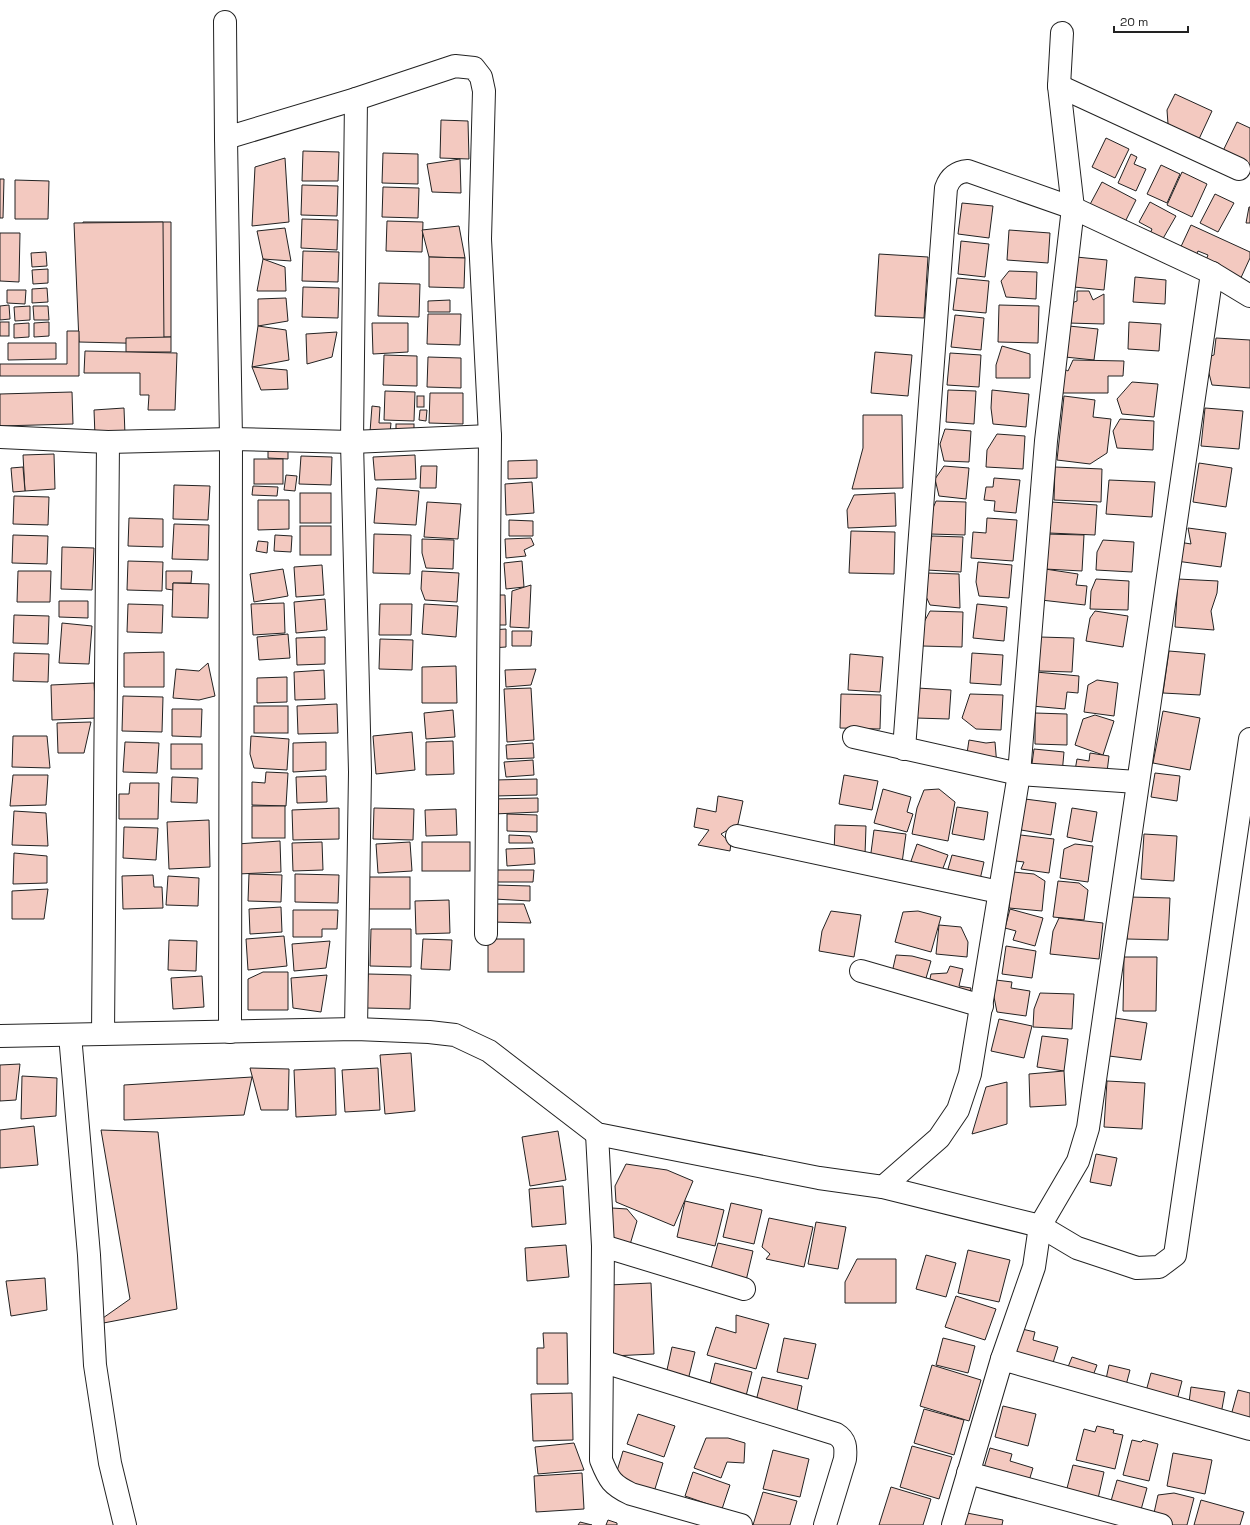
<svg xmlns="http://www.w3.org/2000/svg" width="1250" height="1525" viewBox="0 0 1250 1525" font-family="'Space Grotesk',sans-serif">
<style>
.building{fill:#f3c9c0;stroke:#222}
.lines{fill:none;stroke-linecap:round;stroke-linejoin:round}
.minor-casing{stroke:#222;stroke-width:24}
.minor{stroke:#fff;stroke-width:22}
</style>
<rect width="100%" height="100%" fill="#fff"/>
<g class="building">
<polygon points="1175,94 1212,111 1199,139 1168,124 1167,110"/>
<polygon points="441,120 468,121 469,159 440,158"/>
<polygon points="1237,122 1250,128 1250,168 1221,155"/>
<polygon points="1106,138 1129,149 1115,178 1092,167"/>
<polygon points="303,151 339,152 338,181 302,181"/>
<polygon points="383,153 418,154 418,184 382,183"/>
<polygon points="1131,154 1137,157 1134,164 1146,169 1136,191 1118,183"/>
<polygon points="285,158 289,222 252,226 255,167"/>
<polygon points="460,159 461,193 432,192 427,164"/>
<polygon points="1161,165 1180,174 1167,203 1147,194"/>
<polygon points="1182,172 1207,184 1192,217 1167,205"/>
<polygon points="0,179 4,179 3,218 0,218"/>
<polygon points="15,180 49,181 48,219 15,219"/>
<polygon points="1102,182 1136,200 1122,228 1087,210"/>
<polygon points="302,185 338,186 337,216 301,215"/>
<polygon points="383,187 419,188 418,218 382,217"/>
<polygon points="1215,194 1234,203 1218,232 1200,223"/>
<polygon points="1150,202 1176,216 1161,242 1149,236 1152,229 1139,222"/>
<polygon points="962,203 993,206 989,238 958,234"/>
<polygon points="1249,207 1250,207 1250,223 1246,223"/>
<polygon points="302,219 338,220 337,250 301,248"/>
<polygon points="387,221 423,222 422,252 386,251"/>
<polygon points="83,222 171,222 171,337 82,338"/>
<polygon points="163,222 164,344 79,342 74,223"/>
<polygon points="1191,225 1250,252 1250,258 1239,282 1204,265 1208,255 1198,251 1194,260 1178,253"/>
<polygon points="459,226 465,258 429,257 422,230"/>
<polygon points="285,228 291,261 263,259 257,231"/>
<polygon points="1009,230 1050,233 1048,263 1007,260"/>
<polygon points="0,233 20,233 19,282 0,281"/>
<polygon points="961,241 989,244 985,277 958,274"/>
<polygon points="303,251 339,252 338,282 302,281"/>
<polygon points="46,252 47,266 32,267 31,253"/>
<polygon points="879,254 928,257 924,318 875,316"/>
<polygon points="429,257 465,258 464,288 429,287"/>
<polygon points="1076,257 1107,260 1104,290 1074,287"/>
<polygon points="263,259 285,267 286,291 257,291"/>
<polygon points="48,269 48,283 33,284 32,270"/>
<polygon points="1009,271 1037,272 1036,299 1006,297 1001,281"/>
<polygon points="1135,277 1166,280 1165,304 1133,302"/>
<polygon points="957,278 989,281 986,313 953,310"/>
<polygon points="379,283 420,284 419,317 378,316"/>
<polygon points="303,287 339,288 338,318 302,317"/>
<polygon points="47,288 48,302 32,303 32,289"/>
<polygon points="7,290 26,290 25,304 7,303"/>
<polygon points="1077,291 1089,291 1093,300 1104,294 1104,324 1068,323 1069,304 1077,301"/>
<polygon points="286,298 288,321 258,326 258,299"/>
<polygon points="450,300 450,312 428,312 428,301"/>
<polygon points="9,305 10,319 0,320 0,306"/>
<polygon points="999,305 1039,306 1038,343 998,342"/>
<polygon points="30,306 30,320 15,321 14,307"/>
<polygon points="33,306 48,306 49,320 34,320"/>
<polygon points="428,314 461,314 460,345 427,344"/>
<polygon points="955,315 984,318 981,350 951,347"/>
<rect x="0" y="322" width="9" height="14"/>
<polygon points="49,322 49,336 34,337 34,323"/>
<polygon points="1129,322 1161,324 1159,351 1128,349"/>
<polygon points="29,323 29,337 14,338 14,324"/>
<polygon points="372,323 408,323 408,352 373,354"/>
<polygon points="258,326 286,330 289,360 252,367"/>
<polygon points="1069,326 1098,329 1094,360 1065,357"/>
<polygon points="67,331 79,331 79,376 0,376 0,364 67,364"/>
<polygon points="337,332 332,357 307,364 306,334"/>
<polygon points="171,337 171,352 126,352 126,338"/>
<polygon points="1216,338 1250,340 1250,388 1212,385 1205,358 1214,355"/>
<polygon points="8,343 56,343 56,359 8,360"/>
<polygon points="1002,346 1030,354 1030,378 996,378 996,365"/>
<polygon points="85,351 177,353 175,410 148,410 149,395 140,395 140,373 84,373"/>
<polygon points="875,352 912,355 908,396 871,393"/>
<polygon points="950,353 981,355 979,387 947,385"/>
<polygon points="384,355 417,356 417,386 383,385"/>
<polygon points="428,357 461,358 461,388 427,387"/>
<polygon points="1073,360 1124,361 1123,376 1108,376 1108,393 1061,393 1062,368 1068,371"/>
<polygon points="252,367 287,370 288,389 261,390"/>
<polygon points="1132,382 1158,384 1154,417 1122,414 1117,399"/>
<polygon points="948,390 976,391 974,424 946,422"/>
<polygon points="992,390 1029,394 1026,427 993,424 991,408"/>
<polygon points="385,391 415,392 414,421 384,420"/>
<polygon points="72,392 73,424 0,426 0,394"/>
<polygon points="430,393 463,393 463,424 429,423"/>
<rect x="417" y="396" width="7" height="11"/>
<polygon points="1064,396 1095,400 1093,417 1111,419 1107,453 1090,464 1057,460"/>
<polygon points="372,406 380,407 379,423 391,423 390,433 370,432"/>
<polygon points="124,408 125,435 95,436 94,410"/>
<polygon points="1205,408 1243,411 1239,449 1201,446"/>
<polygon points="420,410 427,410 426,421 419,420"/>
<polygon points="863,415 902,415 903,488 852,489 863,448"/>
<polygon points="1120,419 1154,421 1153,450 1117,448 1113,431"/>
<rect x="396" y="424" width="18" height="8"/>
<polygon points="945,429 971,431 969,462 944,461 940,444"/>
<polygon points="997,434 1025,436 1023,469 986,467 987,450"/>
<polygon points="268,450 288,451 288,459 268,458"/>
<polygon points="54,454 55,489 25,491 23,455"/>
<polygon points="415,455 416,479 375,480 373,457"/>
<polygon points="301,456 332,457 331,485 299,484"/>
<rect x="254" y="459" width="29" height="25"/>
<polygon points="537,460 537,478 508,479 508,461"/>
<polygon points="1199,463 1232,468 1226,507 1193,502"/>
<polygon points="421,466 437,466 436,488 420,488"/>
<polygon points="944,466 969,468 966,499 939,496 935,479"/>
<polygon points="23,467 25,491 13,492 11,468"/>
<polygon points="1055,467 1102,469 1101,502 1054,500"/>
<polygon points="286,475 297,476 295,491 284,490"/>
<polygon points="994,478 1020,480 1016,513 994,511 995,501 984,500 986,487 993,487"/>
<polygon points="1109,480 1155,482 1152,517 1106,514"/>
<polygon points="532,482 534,513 506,515 505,484"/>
<polygon points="174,485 210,486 208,520 173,519"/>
<polygon points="253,486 278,487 277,496 252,495"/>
<polygon points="377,488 419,491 416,525 374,523"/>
<rect x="300" y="493" width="31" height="30"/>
<polygon points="895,493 896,526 848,528 847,510 854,495"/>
<polygon points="14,496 49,497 48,525 13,524"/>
<polygon points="258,500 289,500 289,529 258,530"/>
<polygon points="936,501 966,502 965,535 930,534 930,515"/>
<polygon points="427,502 461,504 458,539 424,537"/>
<polygon points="1051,502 1097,505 1095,535 1049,533"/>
<polygon points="129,518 163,519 163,547 128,546"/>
<polygon points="987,518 1017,520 1013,561 971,558 973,532 986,533"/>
<polygon points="509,520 533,521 533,536 509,536"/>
<polygon points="174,524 209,525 208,560 172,559"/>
<rect x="300" y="526" width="31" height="29"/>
<polygon points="1188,528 1226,533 1221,567 1176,561 1179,542 1191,544"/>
<polygon points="851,531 895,532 894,574 849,573"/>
<polygon points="374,534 411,535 410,574 373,573"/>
<polygon points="1046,534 1084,535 1082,571 1045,569"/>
<polygon points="13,535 48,536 47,564 12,563"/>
<polygon points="275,535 292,536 291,552 274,551"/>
<polygon points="932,536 963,537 961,572 927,570 928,551"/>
<polygon points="531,538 534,545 524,550 526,556 506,558 505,539"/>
<polygon points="422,539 454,540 453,569 426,568 422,553"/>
<polygon points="1103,540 1134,542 1132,572 1096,570 1097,552"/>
<polygon points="258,541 268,542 267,553 256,551"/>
<polygon points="62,547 94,548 92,590 61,589"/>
<polygon points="128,561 163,562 162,591 127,590"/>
<polygon points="522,561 524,587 506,589 504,563"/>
<polygon points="978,562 1012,565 1009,598 979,596 976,582"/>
<polygon points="322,565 324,595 296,597 294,567"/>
<polygon points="283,569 288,596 254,602 250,574"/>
<polygon points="1045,569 1078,574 1076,585 1087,586 1085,605 1041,600"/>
<polygon points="18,571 51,571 50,602 17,602"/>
<polygon points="166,571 192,571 191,583 173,583 173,590 166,589"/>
<polygon points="422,571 459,573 457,602 425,600 421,589"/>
<polygon points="928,573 959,574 960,608 930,605 923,590"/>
<polygon points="1096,579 1129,581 1128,610 1090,609 1091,591"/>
<polygon points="1178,579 1218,581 1217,593 1211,611 1214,630 1175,627"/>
<polygon points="173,583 209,584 208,618 172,617"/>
<polygon points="531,585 529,628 510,627 512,591"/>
<polygon points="494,595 505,595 506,625 495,625"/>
<polygon points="325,599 327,630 296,633 294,602"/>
<polygon points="59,601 88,601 88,618 59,617"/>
<polygon points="284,603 285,633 253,635 251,604"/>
<polygon points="128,604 163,605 162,633 127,632"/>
<polygon points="380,604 412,604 411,635 379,635"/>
<polygon points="424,604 458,606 456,637 422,634"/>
<polygon points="977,604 1007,607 1004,641 973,638"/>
<polygon points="930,611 963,612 962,647 922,646 923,624"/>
<polygon points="1095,611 1128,616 1123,647 1086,641 1090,618"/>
<polygon points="14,615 49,616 48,644 13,643"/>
<polygon points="62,623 92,626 89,664 59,663"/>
<polygon points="506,629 506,647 491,648 491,630"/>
<polygon points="512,631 532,631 531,646 512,646"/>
<polygon points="288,634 290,658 259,660 257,637"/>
<polygon points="325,637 325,664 297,665 296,638"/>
<polygon points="1040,637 1074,638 1072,672 1039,671"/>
<polygon points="380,639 413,640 412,670 379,669"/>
<polygon points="1169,651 1205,654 1200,695 1163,693"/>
<polygon points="164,652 164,687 124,687 124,653"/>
<polygon points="14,653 49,654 48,682 13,681"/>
<polygon points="972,653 1003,655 1001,685 970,683"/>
<polygon points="850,654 883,657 880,692 848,690"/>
<polygon points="208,663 215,696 199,700 173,698 176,669 199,671"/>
<polygon points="456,666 457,703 422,703 422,667"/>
<polygon points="536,669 531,685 506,687 505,670"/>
<polygon points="324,670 325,699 295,700 294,672"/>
<polygon points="1036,672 1079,676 1078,693 1067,692 1065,709 1032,706"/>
<polygon points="287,677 287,702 257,703 257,678"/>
<polygon points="1097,680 1118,683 1114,716 1084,712 1088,685"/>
<polygon points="94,683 96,718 52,720 51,685"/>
<polygon points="531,688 534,740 507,742 504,689"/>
<polygon points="917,688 951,690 949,719 916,718"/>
<polygon points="841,694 881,695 880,729 840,728"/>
<polygon points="970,694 1003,695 1001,730 976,729 962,718"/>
<polygon points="123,696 163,697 162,732 122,731"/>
<polygon points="337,704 338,733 298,734 297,706"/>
<rect x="254" y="706" width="34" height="27"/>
<polygon points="172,709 202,709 201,737 172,736"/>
<polygon points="453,710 455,737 426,739 424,713"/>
<polygon points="1163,711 1200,718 1190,770 1153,763"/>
<polygon points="1035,713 1067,714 1067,745 1035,744"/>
<polygon points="1095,715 1114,721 1103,755 1075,745 1083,719"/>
<polygon points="91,722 84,753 58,753 57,723"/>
<polygon points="412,732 415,770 376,774 373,736"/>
<polygon points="13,736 47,736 50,768 12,767"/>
<polygon points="251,736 289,739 287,770 254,768 250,754"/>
<polygon points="969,740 986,743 995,742 997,766 966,760"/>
<polygon points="453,741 454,774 426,775 426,742"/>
<polygon points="125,742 159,743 157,773 123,772"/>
<polygon points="326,742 326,770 293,772 293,743"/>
<polygon points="533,743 534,758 507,759 506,745"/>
<rect x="171" y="744" width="31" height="25"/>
<polygon points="1034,749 1064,752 1062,774 1031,771"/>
<polygon points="1090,753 1109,756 1106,780 1074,776 1077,759 1089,761"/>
<polygon points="533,760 534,775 506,777 504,762"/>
<polygon points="266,772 288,773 286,806 252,805 252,782 265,783"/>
<polygon points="1155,773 1180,776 1177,801 1151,797"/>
<polygon points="13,775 48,775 46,805 10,806"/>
<polygon points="844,775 878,781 872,810 839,804"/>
<polygon points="326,776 327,802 297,803 296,777"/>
<polygon points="172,777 198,778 197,803 171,802"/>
<polygon points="537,779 537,795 495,796 494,780"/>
<polygon points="130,783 159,783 158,819 119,819 119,794 129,794"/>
<polygon points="883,789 911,797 907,812 913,814 907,832 874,823"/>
<polygon points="939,789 955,802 948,841 912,834 917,808 924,790"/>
<polygon points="718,796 743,801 738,824 721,834 731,843 730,851 698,845 709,830 694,827 697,808 716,812"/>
<polygon points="538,798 538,812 494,814 493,799"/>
<polygon points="1025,799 1056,803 1051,835 1021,830"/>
<rect x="252" y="806" width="33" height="32"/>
<polygon points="957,807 988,812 984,840 952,834"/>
<polygon points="339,808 339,839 293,840 292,810"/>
<polygon points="374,808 414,809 413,840 373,839"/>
<polygon points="1072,808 1097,812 1092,842 1067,837"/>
<polygon points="456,809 457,835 426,836 425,810"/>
<polygon points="14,811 46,813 48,846 12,845"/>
<polygon points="507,814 537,815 537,832 507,831"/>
<polygon points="209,820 210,867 169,869 167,822"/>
<polygon points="835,825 866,826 865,855 834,854"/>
<polygon points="124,827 158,828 156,860 123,858"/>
<polygon points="874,830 906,834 902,863 870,860"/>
<polygon points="1012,834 1054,839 1049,873 1021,869 1024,862 1008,860"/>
<polygon points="1144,834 1177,836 1174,881 1141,879"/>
<polygon points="509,835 530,836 533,843 509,843"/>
<polygon points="280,841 281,872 238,874 237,844"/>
<polygon points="322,842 323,870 293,871 292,843"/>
<polygon points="410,842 412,871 378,873 376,844"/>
<rect x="422" y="842" width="48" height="29"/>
<polygon points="917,844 948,855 940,876 910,864"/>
<polygon points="1075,844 1093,846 1088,882 1060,878 1064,849"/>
<polygon points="534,848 535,864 507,866 506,849"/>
<polygon points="14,853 47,856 47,883 13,884"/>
<polygon points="952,855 984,862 979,884 946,876"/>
<polygon points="495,870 534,870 533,882 494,882"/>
<polygon points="1013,872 1034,874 1045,881 1042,911 1009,908"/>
<polygon points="249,874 282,875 281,902 248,901"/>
<polygon points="295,874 339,875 338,903 295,902"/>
<polygon points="153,875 154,887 162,887 163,908 123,909 122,876"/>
<polygon points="168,876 199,878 198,906 166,905"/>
<rect x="367" y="877" width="43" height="32"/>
<polygon points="1058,881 1079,883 1088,890 1084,920 1053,917"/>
<polygon points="494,885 530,886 530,901 494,899"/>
<polygon points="48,889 44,919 12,919 12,891"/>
<polygon points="1129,897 1170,898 1168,940 1127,939"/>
<polygon points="449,900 450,933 416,934 415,901"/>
<polygon points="494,904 524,904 531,923 493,922"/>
<polygon points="281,907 282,932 250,934 249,909"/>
<polygon points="1010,909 1043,918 1035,946 1013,940 1016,931 1005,928"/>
<polygon points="293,910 338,910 337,929 322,929 322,937 293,937"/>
<polygon points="831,911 861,915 854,957 819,951 822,931"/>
<polygon points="918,911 941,917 931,952 895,942 903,912"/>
<polygon points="1059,918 1103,923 1099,959 1050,954 1053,931"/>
<polygon points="939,925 961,927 968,942 967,957 936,954"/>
<polygon points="371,929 411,929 411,967 370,966"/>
<polygon points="284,936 287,966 248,970 246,939"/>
<polygon points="423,939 452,940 450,970 421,969"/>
<rect x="488" y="939" width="36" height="33"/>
<polygon points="169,940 197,941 196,971 168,970"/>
<polygon points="330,941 326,968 294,971 292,944"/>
<polygon points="1006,946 1036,951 1032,978 1002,974"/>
<polygon points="896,955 912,956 931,961 924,985 891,977"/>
<polygon points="1124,957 1157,957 1156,1011 1123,1011"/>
<polygon points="950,966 963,969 959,986 971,988 969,996 928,988 931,974 947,973"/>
<polygon points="263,972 288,972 288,1010 248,1010 248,979"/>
<polygon points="368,974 411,975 410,1009 366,1008"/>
<polygon points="327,975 321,1012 293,1008 291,978"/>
<polygon points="202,976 204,1007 173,1009 171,978"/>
<polygon points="996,980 1012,982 1011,988 1030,991 1026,1016 997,1012 994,997"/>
<polygon points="1040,993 1074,994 1072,1029 1033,1027 1034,1009"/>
<polygon points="1115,1018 1147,1023 1141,1060 1109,1056"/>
<polygon points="999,1019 1032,1026 1024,1058 991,1051"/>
<polygon points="1042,1036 1068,1039 1064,1071 1037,1067"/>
<polygon points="411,1053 415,1111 385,1114 380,1055"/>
<polygon points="20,1064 16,1100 0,1101 0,1065"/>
<polygon points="250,1068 289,1069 288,1110 261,1110"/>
<polygon points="335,1068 336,1115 296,1117 294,1070"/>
<polygon points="378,1068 380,1110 345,1112 342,1070"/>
<polygon points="1064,1071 1066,1105 1030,1107 1029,1074"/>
<polygon points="22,1076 57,1078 56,1116 21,1119"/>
<polygon points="252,1077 244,1115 124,1120 124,1085"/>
<polygon points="1107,1081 1145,1083 1142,1129 1104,1127"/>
<polygon points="1007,1082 1007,1124 972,1134 986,1087"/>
<polygon points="34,1126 38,1165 0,1168 0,1130"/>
<polygon points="101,1130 158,1132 177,1309 93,1325 130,1299"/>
<polygon points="558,1131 566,1180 530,1186 522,1137"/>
<polygon points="1096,1154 1117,1158 1111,1186 1090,1182"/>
<polygon points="626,1164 667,1170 693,1181 674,1226 616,1202 615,1186"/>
<polygon points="563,1186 566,1224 532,1227 529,1189"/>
<polygon points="685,1201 724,1210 715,1246 677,1237"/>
<polygon points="731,1203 762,1210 754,1244 723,1237"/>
<polygon points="612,1208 627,1209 637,1221 629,1248 610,1236"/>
<polygon points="769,1218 813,1227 804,1267 766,1259 770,1254 762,1247"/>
<polygon points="816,1222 846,1227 838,1269 808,1264"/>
<polygon points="718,1243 753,1251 745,1285 709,1276"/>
<polygon points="566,1245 569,1277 527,1281 525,1248"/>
<polygon points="968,1250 1010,1260 999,1302 958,1293"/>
<polygon points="926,1255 956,1263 946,1297 916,1289"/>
<polygon points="857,1259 896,1259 896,1303 845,1303 845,1282"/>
<polygon points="45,1278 47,1310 11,1316 6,1281"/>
<polygon points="651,1283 654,1354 612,1356 609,1285"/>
<polygon points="956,1296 996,1309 985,1340 945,1327"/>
<polygon points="736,1315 769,1324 756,1369 707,1355 716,1327 736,1333"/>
<polygon points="1022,1329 1035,1332 1033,1340 1058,1347 1051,1369 1014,1360"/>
<polygon points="543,1333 567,1333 568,1384 537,1384 537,1348 544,1348"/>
<polygon points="784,1338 816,1344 808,1379 777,1372"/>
<polygon points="943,1338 975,1346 968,1373 936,1365"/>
<polygon points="672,1347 695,1352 687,1384 665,1379"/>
<polygon points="1072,1357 1097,1365 1091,1381 1066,1372"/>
<polygon points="715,1363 752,1372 745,1400 708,1392"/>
<polygon points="932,1365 981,1380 969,1421 920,1406"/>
<polygon points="1109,1365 1130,1370 1125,1389 1105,1384"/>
<polygon points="1151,1373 1182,1381 1176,1404 1145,1395"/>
<polygon points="762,1377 802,1386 796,1415 755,1405"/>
<polygon points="1191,1387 1225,1392 1221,1414 1188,1410"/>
<polygon points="1238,1390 1250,1393 1250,1425 1230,1419"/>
<polygon points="572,1393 573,1440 533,1441 531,1394"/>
<polygon points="1003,1406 1036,1414 1028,1446 995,1437"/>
<polygon points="924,1409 964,1420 954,1455 914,1443"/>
<polygon points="638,1414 675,1426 664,1457 627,1444"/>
<polygon points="1097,1426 1114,1430 1113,1433 1123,1435 1115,1469 1076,1460 1084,1429 1095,1432"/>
<polygon points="706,1438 728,1438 745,1443 744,1463 727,1462 721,1478 694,1468"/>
<polygon points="1132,1440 1141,1442 1143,1440 1158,1444 1149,1481 1123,1475"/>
<polygon points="574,1443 584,1470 538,1474 535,1447"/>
<polygon points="912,1446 952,1457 939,1499 900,1487"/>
<polygon points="990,1448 1012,1454 1010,1461 1033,1468 1028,1484 983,1471"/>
<polygon points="773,1450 809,1459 800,1497 763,1489"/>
<polygon points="623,1451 663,1463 654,1492 614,1481"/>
<polygon points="1173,1453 1212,1460 1205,1494 1167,1486"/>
<polygon points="1073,1465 1104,1472 1097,1503 1065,1496"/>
<polygon points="693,1472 730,1485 722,1509 685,1496"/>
<polygon points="582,1473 584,1509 536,1512 534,1476"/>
<polygon points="1117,1480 1147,1488 1139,1517 1109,1508"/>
<polygon points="891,1487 931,1499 923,1525 879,1525"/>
<polygon points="763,1492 797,1501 790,1525 753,1525"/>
<polygon points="1174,1493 1194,1498 1187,1525 1165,1525 1152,1522 1158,1495"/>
<polygon points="1201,1500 1244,1512 1240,1525 1194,1525"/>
<polygon points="967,1513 1003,1520 1002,1525 964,1525"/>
<polygon points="608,1520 617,1523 617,1525 606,1525"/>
<polygon points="580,1522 592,1525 578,1525"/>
</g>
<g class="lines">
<defs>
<g id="minor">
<polyline points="225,22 226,138 356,99 455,66 474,68 481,77 484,91 480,239 490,436 486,934"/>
<polyline points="1059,86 1239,169"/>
<polyline points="356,99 352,442 360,772 356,1029"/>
<polyline points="226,138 231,439 230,1032"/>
<polyline points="0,437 108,442 231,439 352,442 490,436"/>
<polyline points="854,737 1019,774 1137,782"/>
<path d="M904,749L946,188C950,177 956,172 968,171L1073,208L1212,273L1250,296"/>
<polyline points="737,836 999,892"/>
<polyline points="861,971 982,1006"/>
<polyline points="103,1034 108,442"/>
<polyline points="70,1035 89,1255 95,1365 110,1463 125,1525"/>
<polyline points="0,1036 356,1029 429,1032 455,1035 489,1051 597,1134 819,1178 883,1187 939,1138 958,1110 970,1074 1019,774 1046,441 1073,208 1059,86 1062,33"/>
<path d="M597,1134L603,1246L601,1460C609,1480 612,1485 631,1494L741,1525"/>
<polyline points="883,1187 1040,1226 1077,1248 1137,1268 1159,1267 1175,1255 1250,739"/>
<polyline points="603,1246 744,1289"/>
<polyline points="1002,1359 1034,1267 1040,1226 1078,1161 1088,1128 1212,273"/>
<path d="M604,1362L836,1434C846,1440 846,1448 845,1459L825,1525"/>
<polyline points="968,1473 1161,1525"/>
<polyline points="953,1525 1002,1359 1250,1429"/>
</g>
</defs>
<use href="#minor" class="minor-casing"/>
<use href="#minor" class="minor"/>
</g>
<path d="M1114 26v6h74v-6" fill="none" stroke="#222222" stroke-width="2"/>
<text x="1120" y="26" font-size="12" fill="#222222" stroke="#ffffff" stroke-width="3" paint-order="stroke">20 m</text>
</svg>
